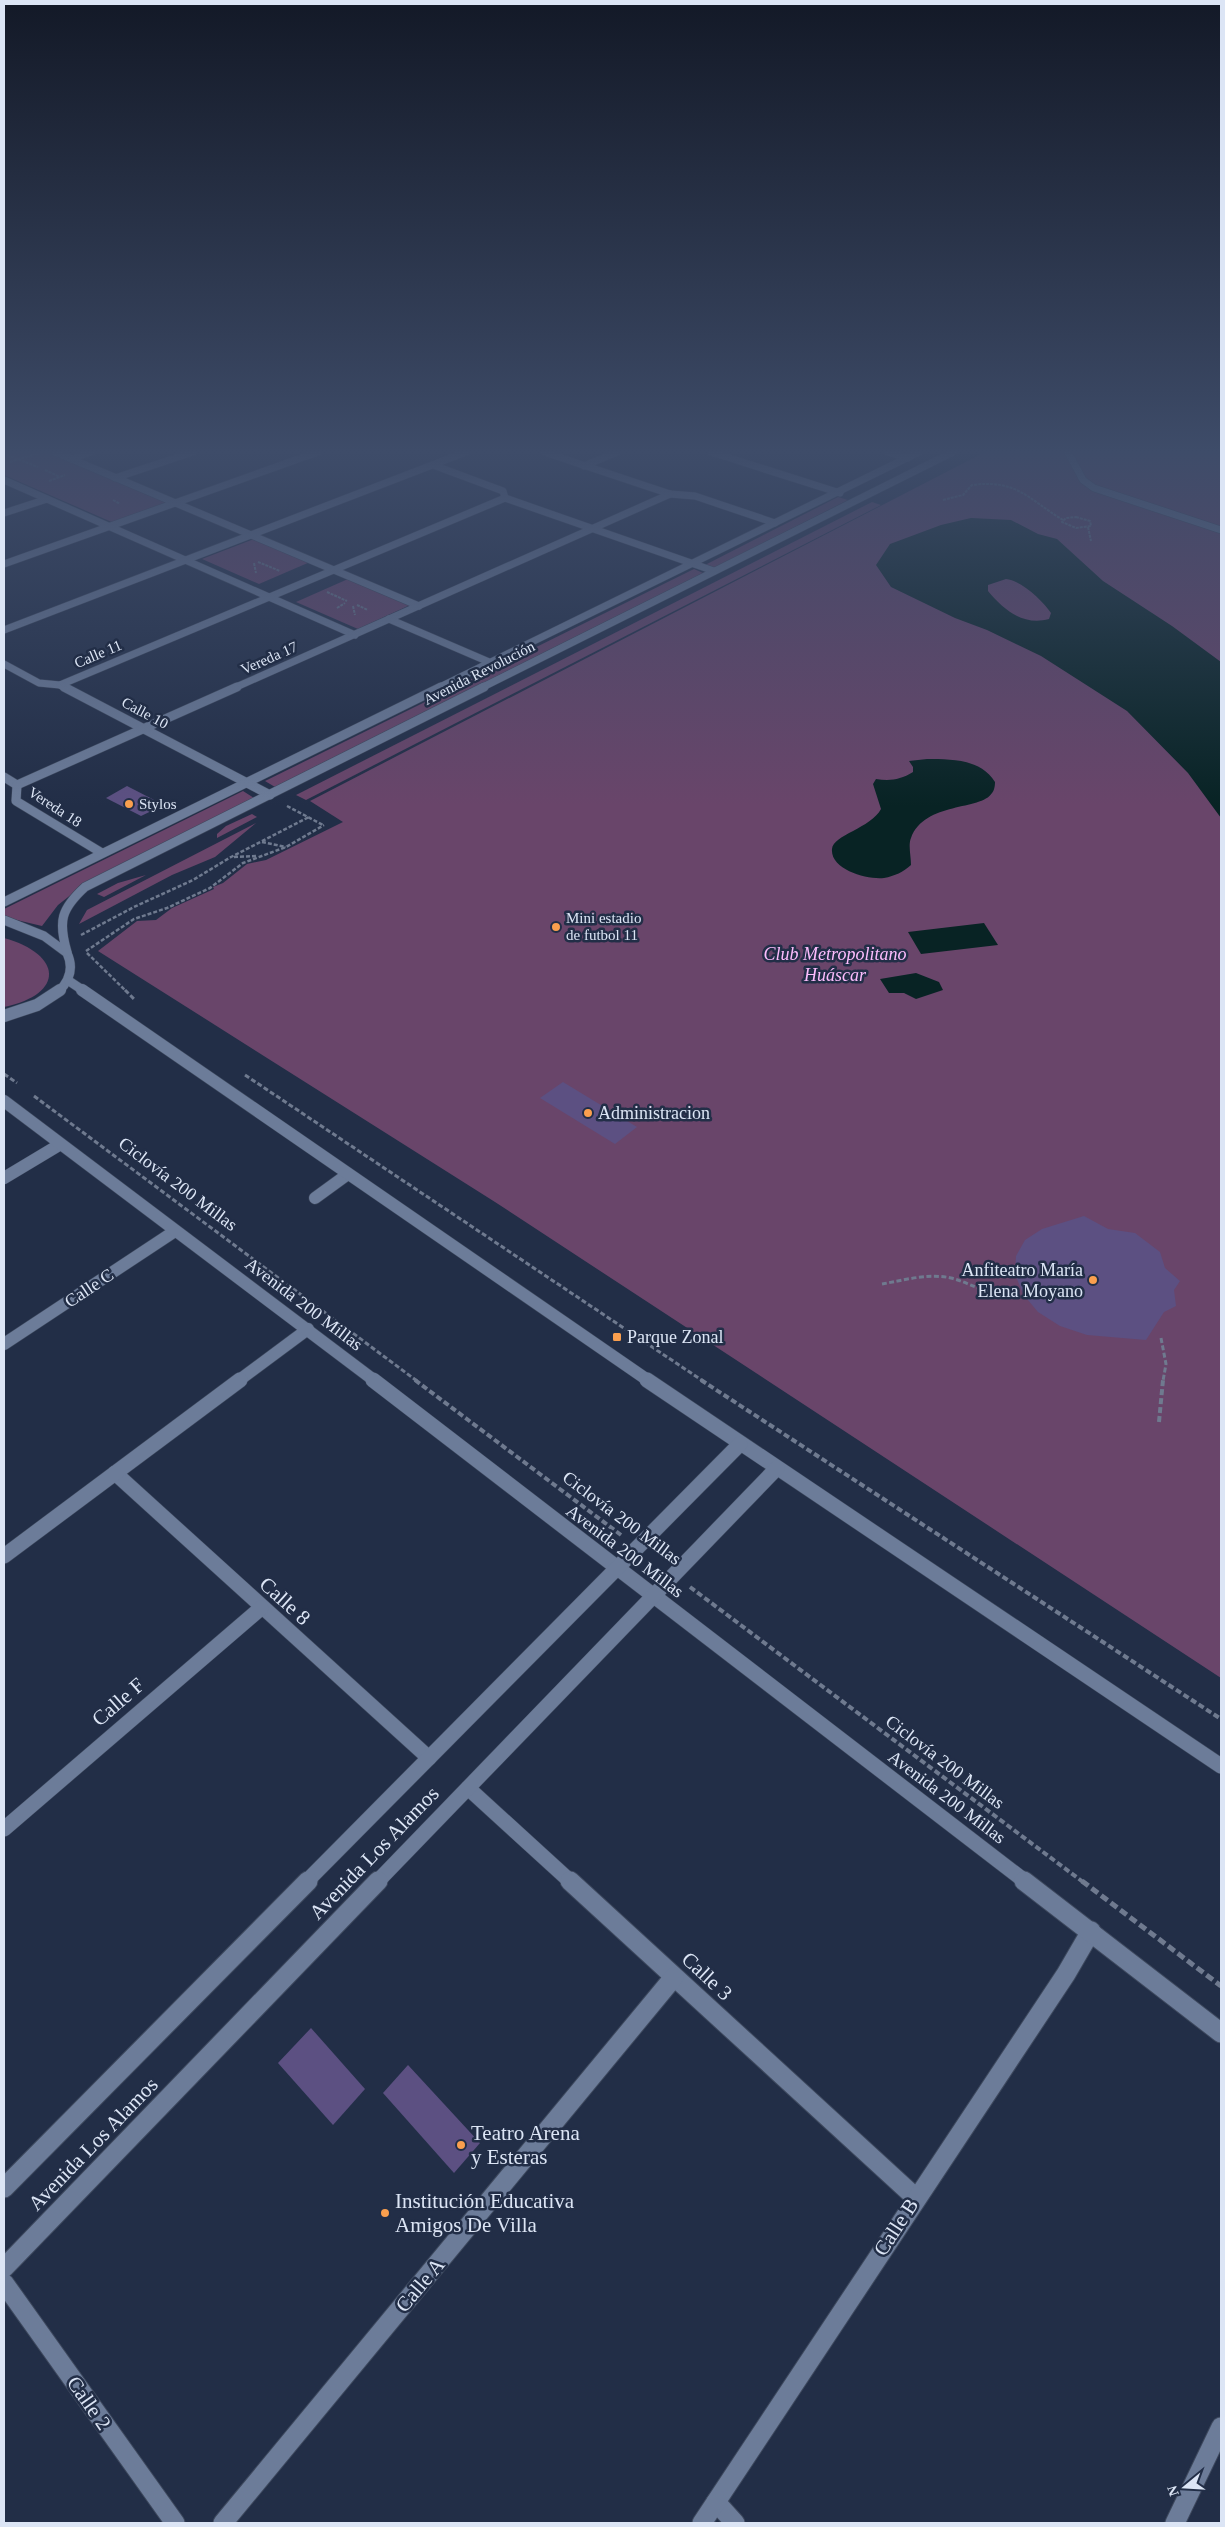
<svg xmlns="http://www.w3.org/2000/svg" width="1225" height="2527" viewBox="0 0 1225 2527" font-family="Georgia,serif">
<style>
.green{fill:#69456a}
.water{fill:#082324;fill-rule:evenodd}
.building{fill:#5c5082}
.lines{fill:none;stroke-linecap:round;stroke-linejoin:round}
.lane-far1-casing{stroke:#3d485d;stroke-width:8}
.lane-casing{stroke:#3d485d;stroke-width:13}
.street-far4-casing{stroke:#3d485d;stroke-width:8}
.street-far3-casing{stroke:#3d485d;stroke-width:10}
.street-far2-casing{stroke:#3d485d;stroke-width:13}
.street-far1-casing{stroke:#3d485d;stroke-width:16}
.street-casing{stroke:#3d485d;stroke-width:21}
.secondary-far4-casing{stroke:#3d485d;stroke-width:8}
.secondary-far3-casing{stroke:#3d485d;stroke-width:10}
.secondary-far2-casing{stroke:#3d485d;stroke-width:13}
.secondary-far1-casing{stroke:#3d485d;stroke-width:16}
.secondary-casing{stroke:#3d485d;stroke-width:21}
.path-far4{stroke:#6f7a8f;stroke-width:2;stroke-dasharray:3 1;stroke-linecap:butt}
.path-far3{stroke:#6f7a8f;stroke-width:2.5;stroke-dasharray:4 2;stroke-linecap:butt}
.path-far2{stroke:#6f7a8f;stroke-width:3;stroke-dasharray:5 2.5;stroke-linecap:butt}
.path-far1{stroke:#6f7a8f;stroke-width:4;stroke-dasharray:6 3;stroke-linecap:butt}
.path{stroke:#6f7a8f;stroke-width:5;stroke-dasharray:8 4;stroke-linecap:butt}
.lane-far1{stroke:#6c7c99;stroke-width:7}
.lane{stroke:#6c7c99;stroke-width:12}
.street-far4{stroke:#6c7c99;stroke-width:7}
.street-far3{stroke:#6c7c99;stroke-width:9}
.street-far2{stroke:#6c7c99;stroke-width:12}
.street-far1{stroke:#6c7c99;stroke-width:15}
.street{stroke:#6c7c99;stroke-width:19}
.secondary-far4{stroke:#6c7c99;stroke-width:7}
.secondary-far3{stroke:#6c7c99;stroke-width:9}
.secondary-far2{stroke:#6c7c99;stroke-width:12}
.secondary-far1{stroke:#6c7c99;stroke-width:15}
.secondary{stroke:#6c7c99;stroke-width:19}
.poi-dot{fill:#fa9f4e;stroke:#222e47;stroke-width:2}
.labels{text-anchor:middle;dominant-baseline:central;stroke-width:5;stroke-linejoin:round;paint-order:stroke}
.far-street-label{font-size:15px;fill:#dce5f5;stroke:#222e47}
.far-poi-label{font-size:15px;fill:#dce5f5;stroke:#222e47;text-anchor:start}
.park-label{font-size:18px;font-style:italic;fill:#fcbcfd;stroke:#222e47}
.poi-label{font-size:18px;fill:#dce5f5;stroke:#222e47;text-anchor:start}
.street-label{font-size:18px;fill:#dce5f5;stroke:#222e47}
.near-street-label{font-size:21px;fill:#dce5f5;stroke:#222e47}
.near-poi-label{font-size:21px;fill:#dce5f5;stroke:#222e47;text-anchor:start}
</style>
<rect width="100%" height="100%" fill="#222e47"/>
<g class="green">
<polygon points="4,452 47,452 169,503 114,523 4,475"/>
<polygon points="985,452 1221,452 1221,1678 495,1202 98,951 137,921 156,920 172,908 214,889 213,887 223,883 247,864 266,860 343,822 310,801"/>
<polygon points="838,497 848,500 714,568 705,565"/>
<polygon points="872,502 881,505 306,800 296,795"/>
<polygon points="254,539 310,562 259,584 202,559"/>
<polygon points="694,569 703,573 275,787 265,781"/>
<polygon points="348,579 410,605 358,629 296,602"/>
<polygon points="243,791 254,798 77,890 58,905 42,926 4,917 4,909"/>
<polygon points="252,814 257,817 217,838 217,834 226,826"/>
<polygon points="256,823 215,857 172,875 79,924 87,910"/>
<polygon points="146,875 104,897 97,894 118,883"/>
<path d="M4,938C62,954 66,994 4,1007Z"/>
</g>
<g class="water">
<path d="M971,518L1011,520L1038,534L1057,539L1103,581L1172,626L1221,662V818L1188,773L1127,711L1041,656L987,630L955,618L891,587L876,565L890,544L941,525ZM1006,579C1021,580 1043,601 1051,613L1049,619C1023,626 1004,610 988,591V585Z"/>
<path d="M927,759C951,759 981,759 995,782C995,786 994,791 992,793C981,811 925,801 911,838C908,845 911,856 911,865C903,872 895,876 884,878C868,880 830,870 832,849C833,835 871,828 881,809L873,784L876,779C890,781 900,780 913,772V767L909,761Z"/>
<polygon points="984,923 998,945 921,954 908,932"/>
<polygon points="916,973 939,982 943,990 916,999 904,993 889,993 880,979"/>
</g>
<g class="building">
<polygon points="127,786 164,805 141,816 106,798"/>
<polygon points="563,1082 637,1127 615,1144 540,1098"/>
<polygon points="1084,1216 1108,1229 1135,1233 1160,1252 1165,1268 1180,1281 1174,1290 1176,1306 1164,1312 1146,1340 1087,1335 1060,1326 1038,1312 1023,1294 1015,1274 1016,1256 1025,1240 1042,1229"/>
<polygon points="311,2028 365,2089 333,2125 278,2063"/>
<polygon points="408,2065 480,2143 454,2173 383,2093"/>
</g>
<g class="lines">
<defs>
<g id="lane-far1">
<polyline points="1068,452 1083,480 1094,488 1221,530"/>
<polyline points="115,478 193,452"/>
</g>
<polyline id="lane" points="315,1198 348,1174"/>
<g id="street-far4">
<polyline points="55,452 419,606"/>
<polyline points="544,452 670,494 695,496 775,523"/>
<polyline points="888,452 908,458"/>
<polyline points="71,459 91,452"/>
<polyline points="433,465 503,491 505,498"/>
<polyline points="584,466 617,452"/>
<polyline points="4,480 355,635"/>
<polyline points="505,498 714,571"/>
<polyline points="4,513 47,499"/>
<polyline points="4,564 318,452"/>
<polyline points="389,619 489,662"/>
<polyline points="4,630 466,452"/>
<polyline points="4,664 39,683 60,685 66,688"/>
<polyline points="60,685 505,498"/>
<polyline points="234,688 670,494"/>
</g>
<g id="street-far3">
<polyline points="64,687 270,795"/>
<polyline points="4,777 17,785"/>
<polyline points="17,785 237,687"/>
<polyline points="17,785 16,801 102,853"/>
</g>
<g id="street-far2">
<polyline points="4,1178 59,1145"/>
<polyline points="4,1344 175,1231"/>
<polyline points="238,1381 308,1329"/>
</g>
<g id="street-far1">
<polyline points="115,1473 429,1758"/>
<polyline points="4,1556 240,1380"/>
<polyline points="468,1788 571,1882"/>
<polyline points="4,1829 261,1608"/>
</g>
<g id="street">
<polyline points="570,1881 916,2198"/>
<polyline points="4,2283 175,2523"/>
<polyline points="716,2502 735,2523"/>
<polyline points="223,2523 674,1977"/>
<polyline points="702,2523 1066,1974 1091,1931"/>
<polyline points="1175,2523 1221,2427"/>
</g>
<g id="secondary-far4">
<polyline points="711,452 840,493"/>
<polyline points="438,688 919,452"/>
<polyline points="481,688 953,452"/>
</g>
<g id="secondary-far3">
<polyline points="4,902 441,687"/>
<path d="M4,920L44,936L67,953C74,968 70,980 59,991"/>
<path d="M67,952C58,921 61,909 85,887L484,687"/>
<polyline points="69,981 84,991"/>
</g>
<g id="secondary-far2">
<polyline points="82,990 649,1381"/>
<polyline points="4,1016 37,1005 60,990"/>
<polyline points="4,1101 375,1381"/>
</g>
<g id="secondary-far1">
<polyline points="373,1380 1026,1882"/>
<polyline points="647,1380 1221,1766"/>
<polyline points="306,1882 740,1444"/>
<polyline points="377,1882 777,1468"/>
</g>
<g id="secondary">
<polyline points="1024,1881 1221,2033"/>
<polyline points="4,2188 308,1881"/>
<polyline points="4,2268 378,1881"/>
</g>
</defs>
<use href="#lane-far1" class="lane-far1-casing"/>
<use href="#lane" class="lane-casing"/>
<use href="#street-far4" class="street-far4-casing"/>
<use href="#street-far3" class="street-far3-casing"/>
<use href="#street-far2" class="street-far2-casing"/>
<use href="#street-far1" class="street-far1-casing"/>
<use href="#street" class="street-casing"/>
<use href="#secondary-far4" class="secondary-far4-casing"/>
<use href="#secondary-far3" class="secondary-far3-casing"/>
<use href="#secondary-far2" class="secondary-far2-casing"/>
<use href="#secondary-far1" class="secondary-far1-casing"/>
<use href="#secondary" class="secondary-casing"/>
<g class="path-far4">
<polyline points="7,455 38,467"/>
<polyline points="10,462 39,453"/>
<polyline points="45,470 60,477"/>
<polyline points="49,481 65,475"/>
<polyline points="113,500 120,504"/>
<path d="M943,500L963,495L972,485C1017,479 1028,499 1063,520"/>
<polygon points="1076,517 1090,521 1091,526 1076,528 1062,522 1066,518"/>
<polyline points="1088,527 1091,541"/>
<polyline points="258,562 280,571"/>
<polyline points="254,563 256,573"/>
<polyline points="327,592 347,601"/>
<polyline points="357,605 368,610"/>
<polyline points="353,606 355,615"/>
<polyline points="337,608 345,603"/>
</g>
<g class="path-far3">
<polyline points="287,806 323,825"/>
<polyline points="262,842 286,847"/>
<polyline points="234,857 256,856"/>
<polyline points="81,935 134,907 193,880 231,857 309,817"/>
<polyline points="86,951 134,919 167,908 210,888 243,863 286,847 324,825"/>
<polyline points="87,953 126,991"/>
</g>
<g class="path-far2">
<polyline points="125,990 135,1000"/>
<polyline points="4,1074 17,1083"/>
<polyline points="245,1075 703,1381"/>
<polyline points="34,1096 417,1381"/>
<path d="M882,1284C904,1280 929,1273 951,1278C974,1284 984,1295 1010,1293"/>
<polyline points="1161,1338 1166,1364 1163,1381"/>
</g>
<g class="path-far1">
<polyline points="415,1380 621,1535"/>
<polyline points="701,1380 1221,1719"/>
<polyline points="1159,1422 1163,1380"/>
<polyline points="690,1587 1083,1882"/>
</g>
<polyline class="path" points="1082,1881 1221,1986"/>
<use href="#lane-far1" class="lane-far1"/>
<use href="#lane" class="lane"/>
<use href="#street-far4" class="street-far4"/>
<use href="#street-far3" class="street-far3"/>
<use href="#street-far2" class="street-far2"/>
<use href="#street-far1" class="street-far1"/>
<use href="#street" class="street"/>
<use href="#secondary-far4" class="secondary-far4"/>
<use href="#secondary-far3" class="secondary-far3"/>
<use href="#secondary-far2" class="secondary-far2"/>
<use href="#secondary-far1" class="secondary-far1"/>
<use href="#secondary" class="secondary"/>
</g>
<linearGradient id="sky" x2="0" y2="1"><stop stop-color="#131927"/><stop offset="0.56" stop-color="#3e4c69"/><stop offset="1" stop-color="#3e4c69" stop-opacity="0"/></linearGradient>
<rect width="1225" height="806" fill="url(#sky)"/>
<g class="poi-dot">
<circle cx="129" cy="804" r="5"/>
<circle cx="556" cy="927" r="5"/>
<circle cx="588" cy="1113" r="5"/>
<circle cx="1093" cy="1280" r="5"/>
<rect x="612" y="1332" width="10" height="10" rx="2.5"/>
<circle cx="461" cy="2145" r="5"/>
<circle cx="385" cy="2213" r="5"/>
</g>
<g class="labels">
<g class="far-street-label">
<text transform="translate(98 654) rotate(-23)">Calle 11</text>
<text transform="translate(269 658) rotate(-24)">Vereda 17</text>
<text transform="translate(479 673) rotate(-27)">Avenida Revolución</text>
<text transform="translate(145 713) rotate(28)">Calle 10</text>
<text transform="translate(55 807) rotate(33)">Vereda 18</text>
</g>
<g class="far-poi-label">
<text x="139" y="804">Stylos</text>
<text x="566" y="918">Mini estadio<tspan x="566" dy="17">de futbol 11</tspan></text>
</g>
<g class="park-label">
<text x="835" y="954">Club Metropolitano<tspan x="835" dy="21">Huáscar</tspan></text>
</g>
<g class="poi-label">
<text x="598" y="1113">Administracion</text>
<text x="1083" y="1270" text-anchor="end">Anfiteatro María<tspan x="1083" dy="21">Elena Moyano</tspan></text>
<text x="627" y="1337">Parque Zonal</text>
</g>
<g class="street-label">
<text transform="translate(178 1184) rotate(37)">Ciclovía 200 Millas</text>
<text transform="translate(89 1288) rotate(-34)">Calle C</text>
<text transform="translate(304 1304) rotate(37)">Avenida 200 Millas</text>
<text transform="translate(622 1518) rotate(37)">Ciclovía 200 Millas</text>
<text transform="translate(625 1551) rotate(37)">Avenida 200 Millas</text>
<text transform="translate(945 1762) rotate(37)">Ciclovía 200 Millas</text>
<text transform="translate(947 1797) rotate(37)">Avenida 200 Millas</text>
</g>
<g class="near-street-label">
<text transform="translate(285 1601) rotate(42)">Calle 8</text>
<text transform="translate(118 1702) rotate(-41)">Calle F</text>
<text transform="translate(374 1853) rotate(-46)">Avenida Los Alamos</text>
<text transform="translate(707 1976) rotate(43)">Calle 3</text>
<text transform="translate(93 2144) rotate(-46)">Avenida Los Alamos</text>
<text transform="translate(896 2227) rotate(-57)">Calle B</text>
<text transform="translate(420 2285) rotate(-50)">Calle A</text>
<text transform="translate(89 2403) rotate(55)">Calle 2</text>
</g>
<g class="near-poi-label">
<text x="471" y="2133">Teatro Arena<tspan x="471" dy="24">y Esteras</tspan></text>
<text x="395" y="2201">Institución Educativa<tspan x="395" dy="24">Amigos De Villa</tspan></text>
</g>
</g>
<rect width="1225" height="2527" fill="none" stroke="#dce5f5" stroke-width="10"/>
<g transform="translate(1185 2487) rotate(252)" stroke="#222e47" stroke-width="4" paint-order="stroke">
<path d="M0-4L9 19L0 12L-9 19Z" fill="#dce5f5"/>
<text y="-8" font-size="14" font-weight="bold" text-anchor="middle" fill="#dce5f5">N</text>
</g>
</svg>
